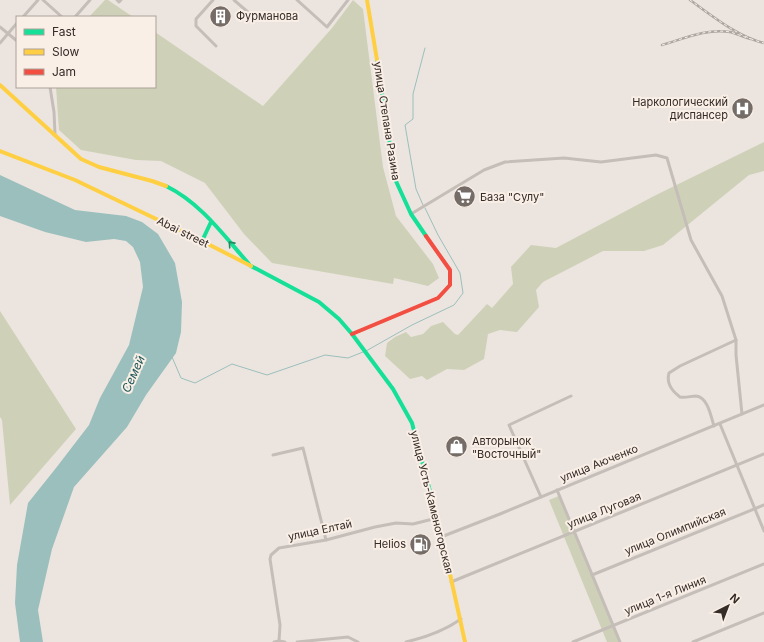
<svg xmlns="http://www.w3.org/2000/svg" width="764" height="642" viewBox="0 0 764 642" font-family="Inter,sans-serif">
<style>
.green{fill:#ced1b8}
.water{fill:#9bbfbd}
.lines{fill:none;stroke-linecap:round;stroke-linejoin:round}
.stream{stroke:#9bbfbd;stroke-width:1}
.street{stroke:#c5bdb8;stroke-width:3}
.fast{stroke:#16e098;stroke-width:4}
.slow{stroke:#ffcf43;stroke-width:4}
.jam{stroke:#f24e42;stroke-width:4}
.rail-casing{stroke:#aca6a3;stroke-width:2.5}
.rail{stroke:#f9efe6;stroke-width:1;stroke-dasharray:3;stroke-linecap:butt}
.oneway{stroke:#268660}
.labels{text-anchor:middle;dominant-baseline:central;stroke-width:4;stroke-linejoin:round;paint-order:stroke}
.poi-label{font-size:11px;fill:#352b27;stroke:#f9efe6;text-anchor:start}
.street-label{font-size:11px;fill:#352b27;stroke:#f9efe6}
.water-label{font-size:12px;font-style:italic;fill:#1c5657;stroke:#f9efe6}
</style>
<rect width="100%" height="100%" fill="#ece5df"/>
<g class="green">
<polygon points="105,0 108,0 133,17 89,17"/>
<polygon points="353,0 363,9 383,167 396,216 433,264 439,278 428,286 394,278 393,284 272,263 244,234 205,183 161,161 136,160 81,150 59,130 56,87 155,87 155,32 263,106 332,28"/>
<polygon points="764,142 764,171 749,175 663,245 644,251 603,251 543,282 536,290 539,307 517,332 500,330 488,334 484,359 464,370 447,369 427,380 422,376 410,379 385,356 387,343 395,337 406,332 411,337 423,334 431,326 443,322 455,334 458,335 487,304 492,308 513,284 511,267 531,245 556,248 654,196"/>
<polygon points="0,311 76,429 10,505 2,420 0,417"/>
<polygon points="559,496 619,642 607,642 549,500"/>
</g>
<polygon class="water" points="0,175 75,210 126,216 142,222 158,234 175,263 182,302 181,332 176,353 146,395 127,427 74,487 52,549 38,610 43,642 20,642 15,603 17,565 28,503 56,468 89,425 100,398 129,345 143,287 140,262 133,247 126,241 114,239 86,242 45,232 0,216"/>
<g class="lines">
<g class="stream">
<polyline points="423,205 416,189 405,125 413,119 413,94 425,48"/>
<polyline points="366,351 412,325 454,305 463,293 460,273 438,235 425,208"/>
<polyline points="172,357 181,378 195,383 232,364 267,375 325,355 348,358 363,352"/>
</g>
<g class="street">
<polyline points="43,0 62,17"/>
<polyline points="117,0 119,2 121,0"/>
<polyline points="213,0 196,19 196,26 216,46"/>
<polyline points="234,0 249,13"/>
<polyline points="297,0 327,27 348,0"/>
<polyline points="23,17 38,0"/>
<polyline points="75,17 90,0"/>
<polyline points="0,27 17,41"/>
<polyline points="0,43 17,23"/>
<polyline points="50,87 54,112 55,134"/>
<polyline points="411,214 484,170 505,162 564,158 601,162 656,155 667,158 691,240 722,296 736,340 736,355 742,414"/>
<polyline points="720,424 764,531"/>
<path d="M714,426C711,417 708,397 696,396C691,396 686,398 680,397C672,391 666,383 669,373L680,366L736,340"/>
<polyline points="273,455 303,448 326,540"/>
<polyline points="557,490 620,642"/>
<polyline points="541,497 509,425 571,396"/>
<polyline points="441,537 500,514 764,405"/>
<polyline points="592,575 764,505"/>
<polyline points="451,582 764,454"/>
<polyline points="279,641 280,625 270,559 271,555 279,548 326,540 375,527 396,523 413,524 437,518"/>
<polyline points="274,642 279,641 285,642"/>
<polyline points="297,642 348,637 358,642"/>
<path d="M406,642C427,637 444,631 461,619"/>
<polyline points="573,642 764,564"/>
<polyline points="693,642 764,613"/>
</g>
<g class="fast">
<polyline points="377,60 395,179 411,214 426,236"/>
<path d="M166,186C201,203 224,236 249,264"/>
<polyline points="202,241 211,222"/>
<polyline points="251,266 319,302 339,319 352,334 393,389 412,423 437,518 450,574"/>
</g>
<g class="slow">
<polyline points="367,0 377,60"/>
<polyline points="0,85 81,159 99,167 152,181 166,186"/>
<polyline points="0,151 75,180 202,241 251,266"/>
<polyline points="450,574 465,642"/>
</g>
<polyline class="jam" points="352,334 438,298 450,285 450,270 426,236"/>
<defs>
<g id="rail">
<path d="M690,0C711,15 738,37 764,43"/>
<path d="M662,45C683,39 707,28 730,32C737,34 744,37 751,39"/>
</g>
</defs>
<use href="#rail" class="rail-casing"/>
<use href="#rail" class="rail"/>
</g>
<defs><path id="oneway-chevron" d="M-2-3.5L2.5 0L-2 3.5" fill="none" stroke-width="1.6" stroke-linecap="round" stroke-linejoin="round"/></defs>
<use class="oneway" href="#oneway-chevron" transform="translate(231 244) rotate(-132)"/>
<defs>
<symbol id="building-disc" viewBox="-11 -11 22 22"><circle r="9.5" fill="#756c67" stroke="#f9efe6"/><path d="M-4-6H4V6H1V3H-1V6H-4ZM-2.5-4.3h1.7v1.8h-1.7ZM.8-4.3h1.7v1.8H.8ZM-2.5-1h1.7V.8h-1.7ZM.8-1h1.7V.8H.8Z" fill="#fff"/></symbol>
<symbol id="hospital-disc" viewBox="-11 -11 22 22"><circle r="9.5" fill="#756c67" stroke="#f9efe6"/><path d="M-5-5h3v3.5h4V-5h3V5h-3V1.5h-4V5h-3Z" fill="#fff"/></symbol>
<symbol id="supermarket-disc" viewBox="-11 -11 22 22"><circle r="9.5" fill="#756c67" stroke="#f9efe6"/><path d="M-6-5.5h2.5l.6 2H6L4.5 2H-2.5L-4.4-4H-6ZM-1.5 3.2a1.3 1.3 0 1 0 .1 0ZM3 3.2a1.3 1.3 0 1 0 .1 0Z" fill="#fff"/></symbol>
<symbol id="shop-disc" viewBox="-11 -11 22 22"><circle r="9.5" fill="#756c67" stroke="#f9efe6"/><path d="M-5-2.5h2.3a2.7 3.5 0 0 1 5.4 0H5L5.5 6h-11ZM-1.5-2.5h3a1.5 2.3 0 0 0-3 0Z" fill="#fff"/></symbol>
<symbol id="fuel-disc" viewBox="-11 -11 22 22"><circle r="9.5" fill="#756c67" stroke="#f9efe6"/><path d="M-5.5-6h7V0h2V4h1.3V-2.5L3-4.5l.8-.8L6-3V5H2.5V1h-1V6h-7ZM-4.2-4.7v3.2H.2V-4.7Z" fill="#fff"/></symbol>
</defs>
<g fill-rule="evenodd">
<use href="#building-disc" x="208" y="4" width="25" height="25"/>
<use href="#hospital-disc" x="730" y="96" width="25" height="25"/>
<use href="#supermarket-disc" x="452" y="184" width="25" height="25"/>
<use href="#shop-disc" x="444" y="434" width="25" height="25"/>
<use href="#fuel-disc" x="408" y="532" width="25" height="25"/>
</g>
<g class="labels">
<g class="poi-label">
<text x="236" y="16">Фурманова</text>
<text x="728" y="102" text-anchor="end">Наркологический<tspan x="728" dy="13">диспансер</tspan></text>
<text x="480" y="197">База "Сулу"</text>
<text x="472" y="441">Авторынок<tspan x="472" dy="13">"Восточный"</tspan></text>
<text x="406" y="544" text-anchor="end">Helios</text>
</g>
<g class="street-label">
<text transform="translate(387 121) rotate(81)">улица Степана Разина</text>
<text transform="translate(183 232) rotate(26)">Abai street</text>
<text transform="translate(599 463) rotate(-22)">улица Аюченко</text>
<text transform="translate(432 502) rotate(76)">улица Усть-Каменогорская</text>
<text transform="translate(604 510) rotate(-22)">улица Луговая</text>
<text transform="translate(320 530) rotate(-12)">улица Елтай</text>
<text transform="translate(675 531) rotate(-22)">улица Олимпийская</text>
<text transform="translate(665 595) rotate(-22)">улица 1-я Линия</text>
</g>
<g class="water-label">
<text transform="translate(133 374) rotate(-66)">Семей</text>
</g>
</g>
<rect x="16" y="16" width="140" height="72" fill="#f9efe6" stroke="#aba19a"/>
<rect x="24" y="29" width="20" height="6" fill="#16e098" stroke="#aba19a"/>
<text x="52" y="36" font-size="12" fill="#352b27">Fast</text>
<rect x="24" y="49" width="20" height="6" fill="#ffcf43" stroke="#aba19a"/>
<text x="52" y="56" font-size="12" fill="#352b27">Slow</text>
<rect x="24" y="69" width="20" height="6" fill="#f24e42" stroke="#aba19a"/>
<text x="52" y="76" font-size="12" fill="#352b27">Jam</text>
<g transform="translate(728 606) rotate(42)" stroke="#f9efe6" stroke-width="3" paint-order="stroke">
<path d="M0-3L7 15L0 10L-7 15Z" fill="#352b27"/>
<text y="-6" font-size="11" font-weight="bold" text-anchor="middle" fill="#352b27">N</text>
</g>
</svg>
